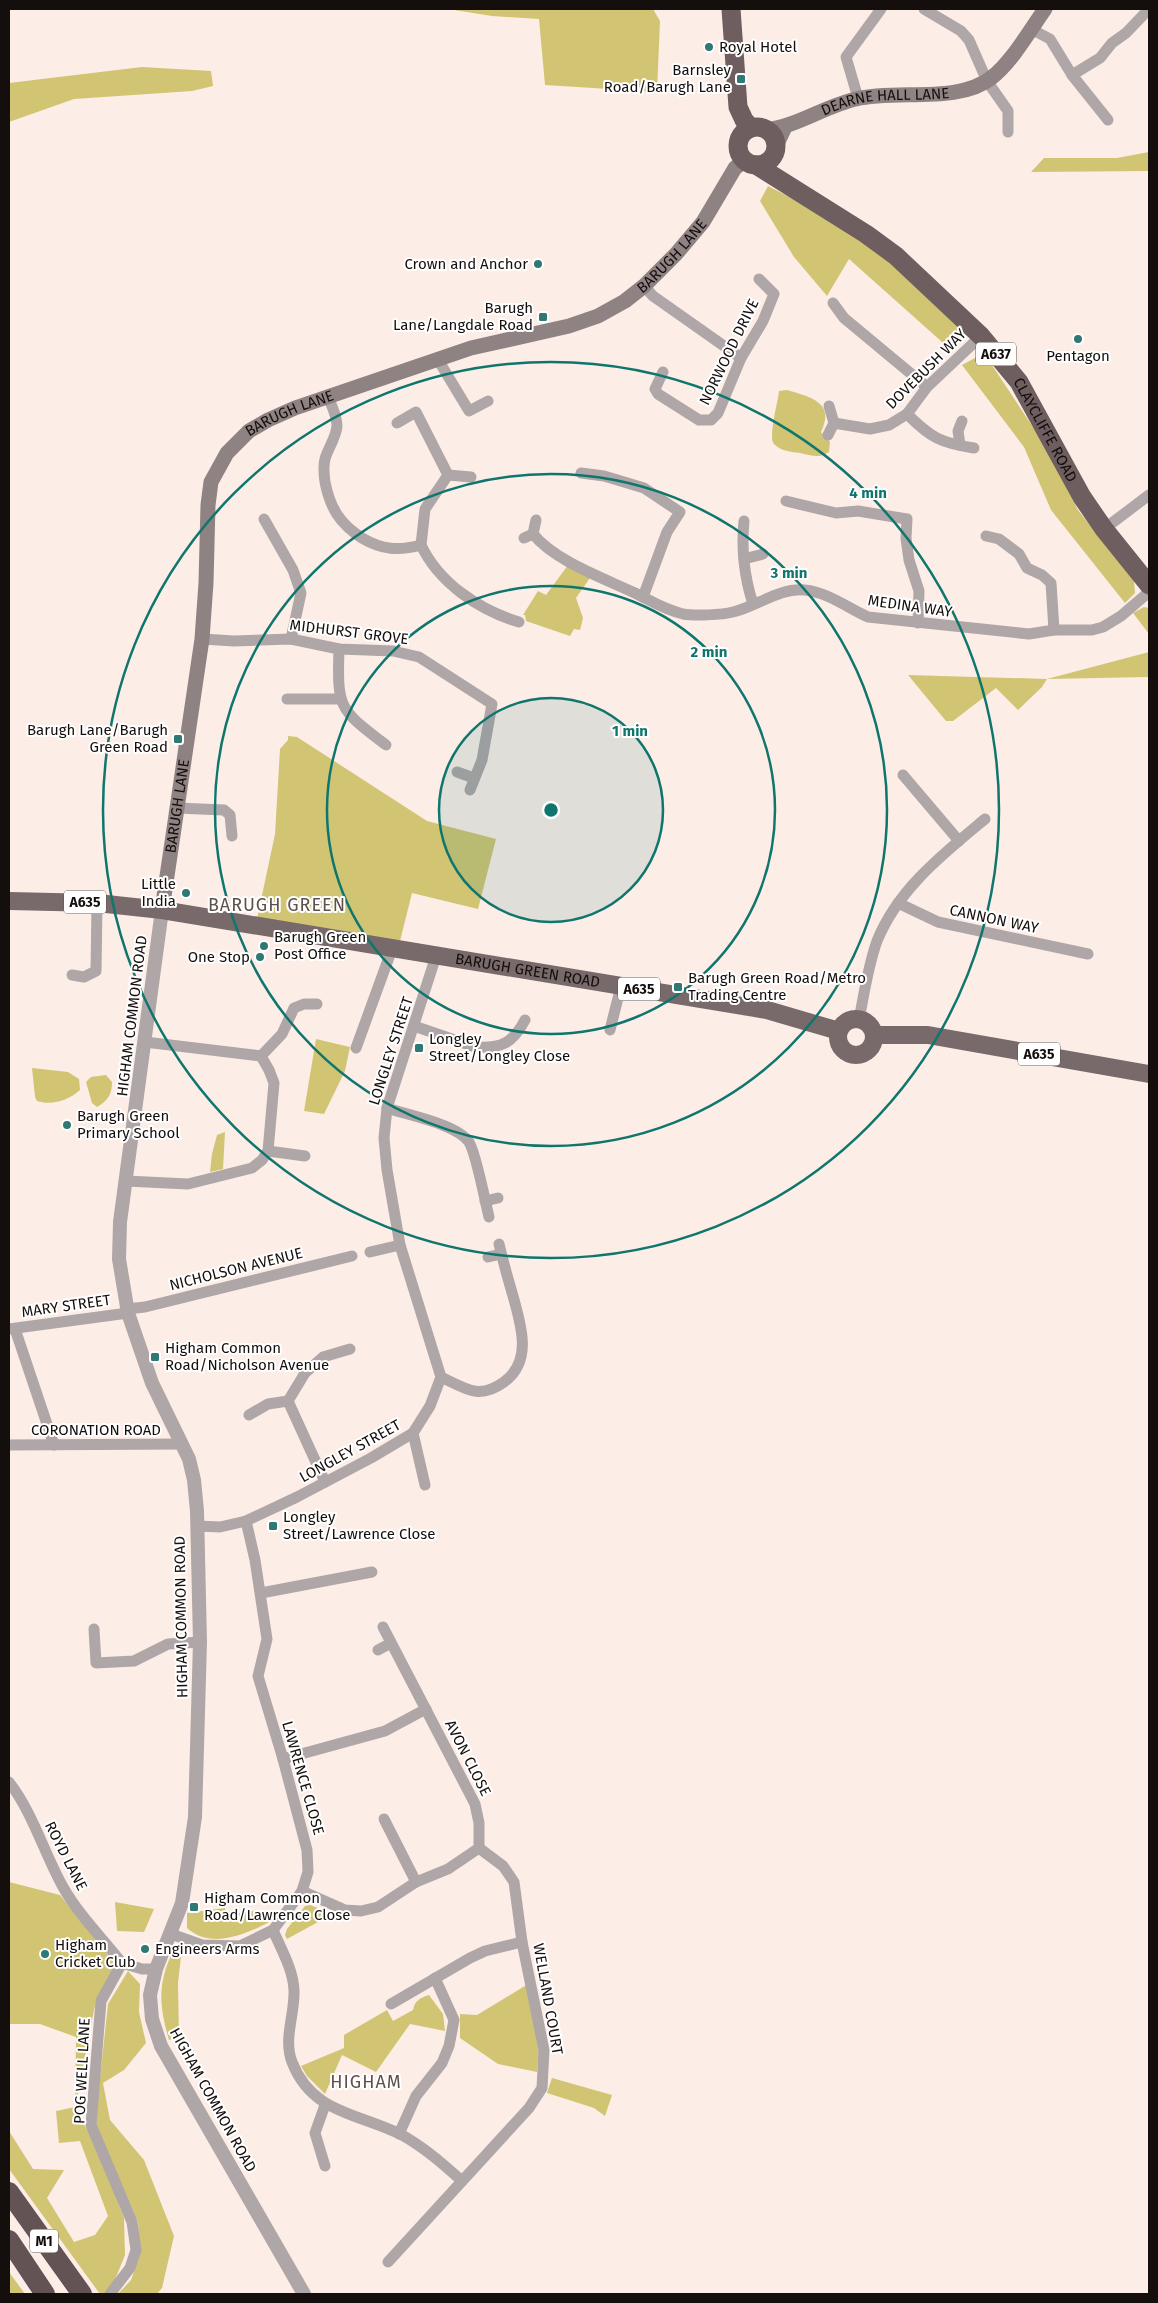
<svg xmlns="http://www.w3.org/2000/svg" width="1158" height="2303" viewBox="0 0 1158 2303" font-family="'Fira Sans',sans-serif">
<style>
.green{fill:#d1c574}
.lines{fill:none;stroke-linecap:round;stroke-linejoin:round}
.minor{stroke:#afa6a7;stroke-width:11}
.tertiary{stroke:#afa6a7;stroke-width:14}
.secondary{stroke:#8f8283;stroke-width:15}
.primary{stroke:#78696a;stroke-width:18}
.trunk{stroke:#6e5e60;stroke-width:19}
.motorway{stroke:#645355;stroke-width:20}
.ring{fill:none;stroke:#0f766e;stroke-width:2.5}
.poi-dot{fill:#2f7874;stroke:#fff;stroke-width:2}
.labels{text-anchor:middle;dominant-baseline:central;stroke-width:4;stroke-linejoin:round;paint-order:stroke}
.shield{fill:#fff;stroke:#5a5655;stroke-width:1}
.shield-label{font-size:14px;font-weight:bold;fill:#140e0c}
.poi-label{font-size:15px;fill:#140e0c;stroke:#fff;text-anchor:start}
.street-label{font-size:15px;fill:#140e0c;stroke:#fff}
.quarter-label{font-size:18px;letter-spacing:1px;fill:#60504a;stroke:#fff}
.centre{fill:#0f766e;stroke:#fff;stroke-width:2.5}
.ring-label{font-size:15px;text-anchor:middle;font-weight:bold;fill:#0f766e;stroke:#fff;stroke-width:4;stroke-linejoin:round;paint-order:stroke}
</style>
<rect width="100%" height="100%" fill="#fdede7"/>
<g class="green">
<polygon points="448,9 653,9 660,21 657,92 545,85 539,19 492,16"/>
<polygon points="142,67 211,71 213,86 192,91 74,99 9,122 9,83"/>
<polygon points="1149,152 1149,171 1031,172 1044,158 1117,158"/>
<polygon points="768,186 831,218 863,238 963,328 964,334 951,350 849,259 827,296 794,257 760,201"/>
<polygon points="984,353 1046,447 1078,510 1134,581 1135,593 1125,603 1051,510 1024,447 962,365"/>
<path d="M787,390C810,397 836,402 821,432L830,442L829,452C820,459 810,455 800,453C792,452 780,451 774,444C768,437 778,402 779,391Z"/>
<polygon points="568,565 592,575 576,598 583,618 580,630 574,629 570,636 526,621 525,615 523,615 538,591 546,595"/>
<polygon points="1144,607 1149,608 1149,634 1133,613"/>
<polygon points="1149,652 1149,677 1047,679 1042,687 1018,710 996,688 953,721 946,721 908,675 1047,679"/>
<polygon points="288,736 297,737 427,821 496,839 478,909 412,893 400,941 257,919 275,834 280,749 288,740"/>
<polygon points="316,1039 350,1047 345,1071 324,1114 304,1111"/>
<path d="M32,1068L68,1072L79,1079L80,1090C69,1100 52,1106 37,1101L35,1097Z"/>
<path d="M106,1075L112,1082C112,1094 108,1101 97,1107L92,1103L86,1082L91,1077Z"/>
<polygon points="225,1132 223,1169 210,1172 212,1154 217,1135"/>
<polygon points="9,1882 60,1895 116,1965 96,2000 75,2108 95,2144 124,2218 125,2255 112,2287 107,2294 100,2294 9,2169 9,2131 33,2169 64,2170 47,2198 74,2242 95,2235 108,2216 80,2141 59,2143 56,2111 75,2107 76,2037 40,2024 9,2024"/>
<polygon points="115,1902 154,1909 144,1932 117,1931"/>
<polygon points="310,1905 323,1910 318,1922 287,1939 285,1935 287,1929 305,1906"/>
<path d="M225,1908L226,1915L253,1911L271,1921C247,1934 211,1950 187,1928V1913Z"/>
<path d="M182,1948L178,1983L179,2037L169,2040C159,2005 157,1983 174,1949Z"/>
<polygon points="128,1971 140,1984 139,2012 146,2043 124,2070 103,2083 110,2120 144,2160 174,2236 162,2288 157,2294 118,2294 131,2280 140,2255 138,2222 95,2124 108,2004"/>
<polygon points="528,1984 539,2051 537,2072 498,2064 460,2038 460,2014 477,2015"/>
<path d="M429,1995L443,2014L445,2031L410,2024L376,2072L342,2055L325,2094L307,2076L301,2066L344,2048V2035L387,2010L393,2021L413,2010C415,2000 420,1998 429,1995Z"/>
<polygon points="552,2078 612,2095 605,2116 594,2108 547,2093"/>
<polygon points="9,2272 25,2294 9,2294"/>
</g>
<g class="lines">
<g class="minor">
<polyline points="924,9 961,31 969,40 987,81 1008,111 1008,132"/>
<polyline points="1031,29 1050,39 1072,75 1100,58 1112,43 1126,33 1149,9"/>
<polyline points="1072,75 1108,120"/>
<polyline points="858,98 846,57 881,9"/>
<polyline points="644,286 653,296 741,358"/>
<polyline points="833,303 844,318 927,387"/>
<polyline points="437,358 469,411 488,401"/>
<polyline points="663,372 655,389 658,394 699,420 711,420 718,413 741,358 763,321 774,294 759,279"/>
<path d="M328,397C332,406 337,416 337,426C336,438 328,448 325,459C323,467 324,475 325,482C330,508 340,524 362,538C382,550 399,551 421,545C439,583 479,610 519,622"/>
<path d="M907,414C931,438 941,443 974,448"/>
<polyline points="397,423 416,412 448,475 425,509 421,545"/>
<polyline points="834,423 870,429 889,425 907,414 927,387 981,336"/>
<polyline points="828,435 834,423 829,406"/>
<polyline points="960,445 958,431 962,421"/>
<polyline points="581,473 604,476 644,488 680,512 667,532 643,597"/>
<polyline points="448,475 471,477"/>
<polyline points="786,501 836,513 858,511 907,519 906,538 909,560 919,591 918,623"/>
<polyline points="264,519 293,570 301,593 291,639"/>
<path d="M744,521C741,551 744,576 753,604"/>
<polyline points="1104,529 1149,495"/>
<path d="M533,534C555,561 603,578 635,593C651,601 665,610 683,614C694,616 722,615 733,612C756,607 780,587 805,590C827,592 848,608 868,617L1029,634L1054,630H1092L1103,627L1121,616L1149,592"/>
<polyline points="986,536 999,539 1019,554 1027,568 1042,575 1051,583 1054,630"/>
<polyline points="524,538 533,534 536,520"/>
<polyline points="744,559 763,554"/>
<polyline points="202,639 234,641 291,639 339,649 393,651 419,657 492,704 482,760 470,790"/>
<path d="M339,649C337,709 339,709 386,745"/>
<polyline points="287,699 340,699"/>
<polyline points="457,772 474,778"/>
<polyline points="903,775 959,841"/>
<polyline points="177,808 224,810 230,815 232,836"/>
<polyline points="898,903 938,922 1088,954"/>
<polyline points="72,975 84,977 96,971 97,903"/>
<path d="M859,1020C864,994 868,966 877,941C898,889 943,854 985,819"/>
<path d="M414,1026L475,1047C501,1049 513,1043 525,1020"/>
<polyline points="610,1030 621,986"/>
<polyline points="356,1048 392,949"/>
<polyline points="261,1056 282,1034 294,1008 304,1004 317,1004"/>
<path d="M387,1108C407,1115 457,1124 469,1142C476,1153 485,1201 489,1217"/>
<polyline points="268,1151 305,1156"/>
<polyline points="126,1181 188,1184 252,1168 262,1160 268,1151 274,1083 269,1070 261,1056 145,1042"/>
<polyline points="485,1201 498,1198"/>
<polyline points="370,1252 400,1245"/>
<polyline points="488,1257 501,1254"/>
<polyline points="127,1309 145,1307 352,1256"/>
<polyline points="9,1329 128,1313"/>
<polyline points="15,1329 54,1445"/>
<path d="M441,1377C466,1389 479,1400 504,1382C533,1361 521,1325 513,1296C508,1279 503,1261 499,1244"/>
<polyline points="288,1401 325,1482"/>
<polyline points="249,1415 268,1404 288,1401 305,1373 323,1357 350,1349"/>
<polyline points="413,1433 425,1485"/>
<polyline points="9,1445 183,1444"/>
<polyline points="197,1526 220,1527 246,1521 297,1497 371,1458 413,1433 430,1406 441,1377 400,1245 387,1170 384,1138 387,1108 436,956"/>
<polyline points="261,1593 372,1572"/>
<polyline points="94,1629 96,1663 134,1661 168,1644 200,1642"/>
<polyline points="378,1650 391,1643"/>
<polyline points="283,1759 385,1731 426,1709"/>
<path d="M9,1782C33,1813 44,1853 63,1887C78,1914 103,1939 122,1963"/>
<polyline points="384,1819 416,1882"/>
<polyline points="302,1891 345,1910 361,1911 378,1907 416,1882 448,1869 479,1848 479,1823 475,1804 383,1627"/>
<path d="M273,1930C281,1949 293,1969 294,1990C295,2015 283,2038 292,2062C312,2114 359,2113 402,2135C425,2148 443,2164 462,2181"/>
<polyline points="171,1934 202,1945 240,1946 273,1930 302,1891 308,1872 307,1850 283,1759 258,1676 267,1639 255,1560 246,1521"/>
<polyline points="391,2004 470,1958 485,1951 522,1942"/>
<polyline points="399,2134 416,2096 442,2063 449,2046 454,2020 435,1978"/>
<polyline points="325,2166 315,2133 325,2105"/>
<polyline points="388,2262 529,2108 542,2088 544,2050 522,1942 514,1882 503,1866 479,1848"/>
<polyline points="110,2294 130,2268 136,2250 132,2222 91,2125 101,2001 122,1963 142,1969 156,1969"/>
</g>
<polyline class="tertiary" points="162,910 120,1222 119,1259 128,1313 152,1383 189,1459 194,1480 197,1511 200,1642 195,1817 182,1903 156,1969 150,1995 152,2019 161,2046 304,2294"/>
<g class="secondary">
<path id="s1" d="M766,130C798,126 825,106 856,99C896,89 958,104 991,78C1012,62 1030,30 1045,9"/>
<polyline points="776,146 785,127"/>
<path id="s2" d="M162,910L202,639L206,583L208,505L211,482L227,453L249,431L268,420L295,408L471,348L569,326L598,316L625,301L644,286L676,254L703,222L735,168L744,161"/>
</g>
<g class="primary">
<path id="s3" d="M9,901L97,903L162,910L767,1010L839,1031"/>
<circle cx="856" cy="1037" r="18"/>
<polyline points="874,1035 928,1035 1149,1074"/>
</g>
<g class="trunk">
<polyline points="731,9 738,107 744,120 751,128"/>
<circle cx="757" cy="146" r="19"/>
<path id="s4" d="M756,165L866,234L896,256L981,336L1019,382L1082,497L1104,529L1149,585"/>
</g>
<g class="motorway">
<polyline points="9,2192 82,2294"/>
<polyline points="9,2240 45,2294"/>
</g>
</g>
<circle cx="551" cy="810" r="112" fill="#0f766e" fill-opacity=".12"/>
<g class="ring">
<circle cx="551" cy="810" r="112"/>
<circle cx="551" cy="810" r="224"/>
<circle cx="551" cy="810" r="336"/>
<circle cx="551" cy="810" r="448"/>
</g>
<g class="poi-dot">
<circle cx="709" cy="47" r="5"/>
<rect x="736" y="74" width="10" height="10" rx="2.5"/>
<circle cx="538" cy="264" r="5"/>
<rect x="538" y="312" width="10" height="10" rx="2.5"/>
<circle cx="1078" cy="339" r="5"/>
<rect x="173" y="734" width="10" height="10" rx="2.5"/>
<circle cx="186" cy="893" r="5"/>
<circle cx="264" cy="946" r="5"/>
<circle cx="260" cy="957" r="5"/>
<rect x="673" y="982" width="10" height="10" rx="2.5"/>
<rect x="414" y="1043" width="10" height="10" rx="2.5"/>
<circle cx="67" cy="1125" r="5"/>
<rect x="150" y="1352" width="10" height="10" rx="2.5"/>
<rect x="268" y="1521" width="10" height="10" rx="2.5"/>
<rect x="189" y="1902" width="10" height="10" rx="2.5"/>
<circle cx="145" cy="1949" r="5"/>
<circle cx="45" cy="1954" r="5"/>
</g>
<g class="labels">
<g class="shield">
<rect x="976" y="342.5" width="40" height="23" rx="4"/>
<rect x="64" y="890.5" width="42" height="23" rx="4"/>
<rect x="618" y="977.5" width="42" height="23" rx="4"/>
<rect x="1018" y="1042.5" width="42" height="23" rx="4"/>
<rect x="30" y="2229.5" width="28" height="23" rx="4"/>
</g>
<g class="shield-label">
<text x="996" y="354">A637</text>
<text x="85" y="902">A635</text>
<text x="639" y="989">A635</text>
<text x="1039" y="1054">A635</text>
<text x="44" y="2241">M1</text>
</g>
<g class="poi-label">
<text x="719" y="47">Royal Hotel</text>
<text x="731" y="70" text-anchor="end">Barnsley<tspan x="731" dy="17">Road/Barugh Lane</tspan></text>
<text x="528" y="264" text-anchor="end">Crown and Anchor</text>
<text x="533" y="308" text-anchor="end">Barugh<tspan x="533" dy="17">Lane/Langdale Road</tspan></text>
<text x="1078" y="356" text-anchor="middle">Pentagon</text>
<text x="168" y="730" text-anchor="end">Barugh Lane/Barugh<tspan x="168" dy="17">Green Road</tspan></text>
<text x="176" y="884" text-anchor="end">Little<tspan x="176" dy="17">India</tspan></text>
<text x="274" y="937">Barugh Green<tspan x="274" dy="17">Post Office</tspan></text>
<text x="250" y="957" text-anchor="end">One Stop</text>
<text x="688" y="978">Barugh Green Road/Metro<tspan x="688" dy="17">Trading Centre</tspan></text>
<text x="429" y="1039">Longley<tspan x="429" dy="17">Street/Longley Close</tspan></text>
<text x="77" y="1116">Barugh Green<tspan x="77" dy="17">Primary School</tspan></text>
<text x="165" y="1348">Higham Common<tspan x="165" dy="17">Road/Nicholson Avenue</tspan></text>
<text x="283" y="1517">Longley<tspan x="283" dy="17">Street/Lawrence Close</tspan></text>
<text x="204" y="1898">Higham Common<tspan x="204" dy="17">Road/Lawrence Close</tspan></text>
<text x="55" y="1945">Higham<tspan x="55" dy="17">Cricket Club</tspan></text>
<text x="155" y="1949">Engineers Arms</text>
</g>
<g class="street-label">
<text stroke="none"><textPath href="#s1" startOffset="124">DEARNE HALL LANE</textPath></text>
<text stroke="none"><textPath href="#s2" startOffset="960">BARUGH LANE</textPath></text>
<text transform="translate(729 352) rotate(-64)">NORWOOD DRIVE</text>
<text transform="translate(926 369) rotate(-45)">DOVEBUSH WAY</text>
<text stroke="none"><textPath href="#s2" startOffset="540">BARUGH LANE</textPath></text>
<text stroke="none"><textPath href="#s4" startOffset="398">CLAYCLIFFE ROAD</textPath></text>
<text transform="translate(910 606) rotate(8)">MEDINA WAY</text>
<text transform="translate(349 632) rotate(7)">MIDHURST GROVE</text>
<text stroke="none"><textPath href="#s2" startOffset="105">BARUGH LANE</textPath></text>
<text transform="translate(994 919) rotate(12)">CANNON WAY</text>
<text stroke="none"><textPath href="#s3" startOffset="524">BARUGH GREEN ROAD</textPath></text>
<text transform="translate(132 1016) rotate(-83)">HIGHAM COMMON ROAD</text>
<text transform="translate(391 1051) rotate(-72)">LONGLEY STREET</text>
<text transform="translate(236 1269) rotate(-14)">NICHOLSON AVENUE</text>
<text transform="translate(66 1306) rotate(-8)">MARY STREET</text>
<text x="96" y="1430">CORONATION ROAD</text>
<text transform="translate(350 1451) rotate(-29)">LONGLEY STREET</text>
<text transform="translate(181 1617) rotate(-91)">HIGHAM COMMON ROAD</text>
<text transform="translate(468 1758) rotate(63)">AVON CLOSE</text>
<text transform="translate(303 1778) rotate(74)">LAWRENCE CLOSE</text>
<text transform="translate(66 1856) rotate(63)">ROYD LANE</text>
<text transform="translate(548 1999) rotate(80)">WELLAND COURT</text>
<text transform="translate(82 2071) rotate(-87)">POG WELL LANE</text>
<text transform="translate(213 2100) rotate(61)">HIGHAM COMMON ROAD</text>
</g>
<g class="quarter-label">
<text x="277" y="905">BARUGH GREEN</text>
<text x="366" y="2082">HIGHAM</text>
</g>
</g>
<circle cx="551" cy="810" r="8" class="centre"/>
<g class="ring-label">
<text x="868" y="498">4 min</text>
<text x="789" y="578">3 min</text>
<text x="709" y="657">2 min</text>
<text x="630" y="736">1 min</text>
</g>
<rect width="1158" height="2303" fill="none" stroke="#140e0c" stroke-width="20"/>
</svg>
